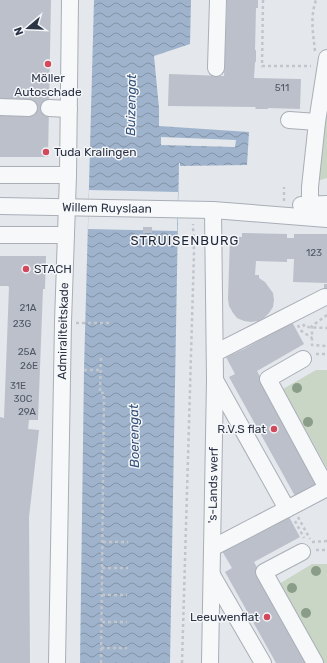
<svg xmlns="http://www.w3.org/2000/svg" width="327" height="663" viewBox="0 0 327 663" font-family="Rubik,sans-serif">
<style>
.green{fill:#c9d6c5}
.water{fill:url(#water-waves);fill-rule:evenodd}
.pier{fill:#e4e7ec}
.building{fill:#bbc0ca}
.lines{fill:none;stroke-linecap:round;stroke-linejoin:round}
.minor-casing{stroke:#a9aeb7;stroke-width:18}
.path{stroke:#c2c5cb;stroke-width:2.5;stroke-dasharray:3 3;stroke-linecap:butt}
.minor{stroke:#f7f8fa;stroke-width:16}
.tree{fill:#899d89}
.poi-dot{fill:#d1495b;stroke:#f4f6f9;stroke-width:1.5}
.labels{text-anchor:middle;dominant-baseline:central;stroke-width:3;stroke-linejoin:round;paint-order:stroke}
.number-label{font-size:10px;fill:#4f5766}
.poi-label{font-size:12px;fill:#2b3445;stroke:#f4f6f9;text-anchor:start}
.street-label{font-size:12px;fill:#2b3445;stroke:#f4f6f9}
.water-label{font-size:13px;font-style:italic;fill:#34527a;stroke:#f4f6f9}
.neighbourhood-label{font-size:13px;letter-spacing:1px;fill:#1d2536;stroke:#f4f6f9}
</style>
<defs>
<pattern id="water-waves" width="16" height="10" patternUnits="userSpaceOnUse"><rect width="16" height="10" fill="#9fb4cc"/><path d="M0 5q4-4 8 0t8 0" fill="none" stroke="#8293a7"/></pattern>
</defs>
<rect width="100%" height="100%" fill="#e4e7ec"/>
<g class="green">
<polygon points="327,99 327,178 317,181"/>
<polygon points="316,370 327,370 327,468 283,389"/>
<polygon points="312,564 327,564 327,663 323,663 279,584"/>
</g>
<path class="water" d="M94,0H191L190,44L154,56L159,108V126L249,132L247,165L180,166V163H179L170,663H80L84,370ZM161,137L236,140L235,147L161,145Z"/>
<polygon class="pier" points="89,190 178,192 177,231 88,229"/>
<g class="building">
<polygon points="0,0 51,0 48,157 0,157 0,116 29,116 29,102 0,101"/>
<polygon points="227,0 258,0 258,8 256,8 255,50 256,50 256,62 255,62 254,78 301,79 300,109 268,108 268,109 255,109 256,107 168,106 169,74 224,76"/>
<rect x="143" y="227" width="9" height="6"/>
<polygon points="242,233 287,234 287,238 294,238 294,234 327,234 327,283 293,282 294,259 287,259 287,262 256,261 255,275 259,275 259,278 265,282 273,293 274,300 273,307 269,313 264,318 258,321 251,322 244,321 237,318 233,313 229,306 228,299 230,237 242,237"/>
<polygon points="0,256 46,256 45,289 43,289 38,420 29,420 28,429 39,430 29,517 30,663 0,663 0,417 4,418 9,287 8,286 0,286"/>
<rect x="324" y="284" width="3" height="7"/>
<polygon points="292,322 304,344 257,371 320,482 295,496 229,377 235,374 226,357 244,349"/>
<polygon points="288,515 300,537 254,562 310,663 276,663 225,572 232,568 222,551"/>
</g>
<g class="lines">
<defs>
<g id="minor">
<polyline points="216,68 218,0"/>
<polyline points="0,107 29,108"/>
<polyline points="49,108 69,109"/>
<polyline points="289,120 317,122"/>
<polyline points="0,175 68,175"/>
<polyline points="301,205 327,204"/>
<path id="s1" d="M0,206L213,210L327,219"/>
<polyline points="310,217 310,187 317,122 327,58"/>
<polyline points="0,235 66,235"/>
<polyline points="215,353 325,297"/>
<polyline points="303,359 268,379 327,488"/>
<polyline points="287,509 327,488"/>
<polyline points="212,548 287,509 215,380"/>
<polyline points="302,552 264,572 315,663"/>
<polyline points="212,575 263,663"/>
<path id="s2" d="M57,663L63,322L68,175L70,0"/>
<path id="s3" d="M210,663L215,380L213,210"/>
</g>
</defs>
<use href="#minor" class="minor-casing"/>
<g class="path">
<polyline points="263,0 262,66 311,66"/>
<path d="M315,51C313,33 310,17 316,0"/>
<polyline points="284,201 284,187"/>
<polyline points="327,315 312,326 312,345 327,346"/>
<polyline points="76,323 109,323"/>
<polyline points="303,324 305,327 327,328"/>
<polyline points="298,325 300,330 312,338"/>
<polyline points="316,354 327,354"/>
<polyline points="101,358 100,393 104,393 101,663"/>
<polyline points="84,370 101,370"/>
<polyline points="298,517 310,539"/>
<polyline points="295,521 304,538"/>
<polyline points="103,542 128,542"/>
<polyline points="312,542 327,541"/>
<polyline points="316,550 327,550"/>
<polyline points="102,568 128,568"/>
<polyline points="102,595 127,595"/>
<polyline points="102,622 127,622"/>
<polyline points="101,648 127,648"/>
<polyline points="182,663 194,252 193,224"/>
</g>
<use href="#minor" class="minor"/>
</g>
<g class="tree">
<circle cx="297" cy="388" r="5"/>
<circle cx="308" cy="422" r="5"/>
<circle cx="316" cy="571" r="5"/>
<circle cx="292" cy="588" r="5"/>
<circle cx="306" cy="613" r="5"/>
</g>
<g class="poi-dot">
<circle cx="48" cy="64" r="4"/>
<circle cx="46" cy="152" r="4"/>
<circle cx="26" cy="269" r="4"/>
<circle cx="274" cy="429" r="4"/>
<circle cx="267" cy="617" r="4"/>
</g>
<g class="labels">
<g class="number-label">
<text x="282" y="88">511</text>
<text x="314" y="253">123</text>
<text x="28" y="308">21A</text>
<text x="22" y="324">23G</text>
<text x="27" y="352">25A</text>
<text x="29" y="366">26E</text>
<text x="18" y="386">31E</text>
<text x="23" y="399">30C</text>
<text x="27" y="412">29A</text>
</g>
<g class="poi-label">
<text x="48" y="78" text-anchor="middle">Möller<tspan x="48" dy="14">Autoschade</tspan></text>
<text x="54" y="152">Tuda Kralingen</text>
<text x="34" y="269">STACH</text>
<text x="266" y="429" text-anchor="end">R.V.S flat</text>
<text x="259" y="617" text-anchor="end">Leeuwenflat</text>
</g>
<g class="street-label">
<text stroke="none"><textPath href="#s1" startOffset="107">Willem Ruyslaan</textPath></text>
<text stroke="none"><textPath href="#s2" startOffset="332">Admiraliteitskade</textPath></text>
<text stroke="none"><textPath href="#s3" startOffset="178">'s-Lands werf</textPath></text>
</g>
<g class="water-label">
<text transform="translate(131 105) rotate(-89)">Buizengat</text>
<text transform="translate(134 436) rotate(-91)">Boerengat</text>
</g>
<g class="neighbourhood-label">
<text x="185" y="240">STRUISENBURG</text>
</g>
</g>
<g transform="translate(28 28) rotate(251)" stroke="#f4f6f9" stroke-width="3" paint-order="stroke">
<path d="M0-3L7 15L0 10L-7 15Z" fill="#2b3445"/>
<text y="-6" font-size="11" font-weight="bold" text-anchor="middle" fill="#2b3445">N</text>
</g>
</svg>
